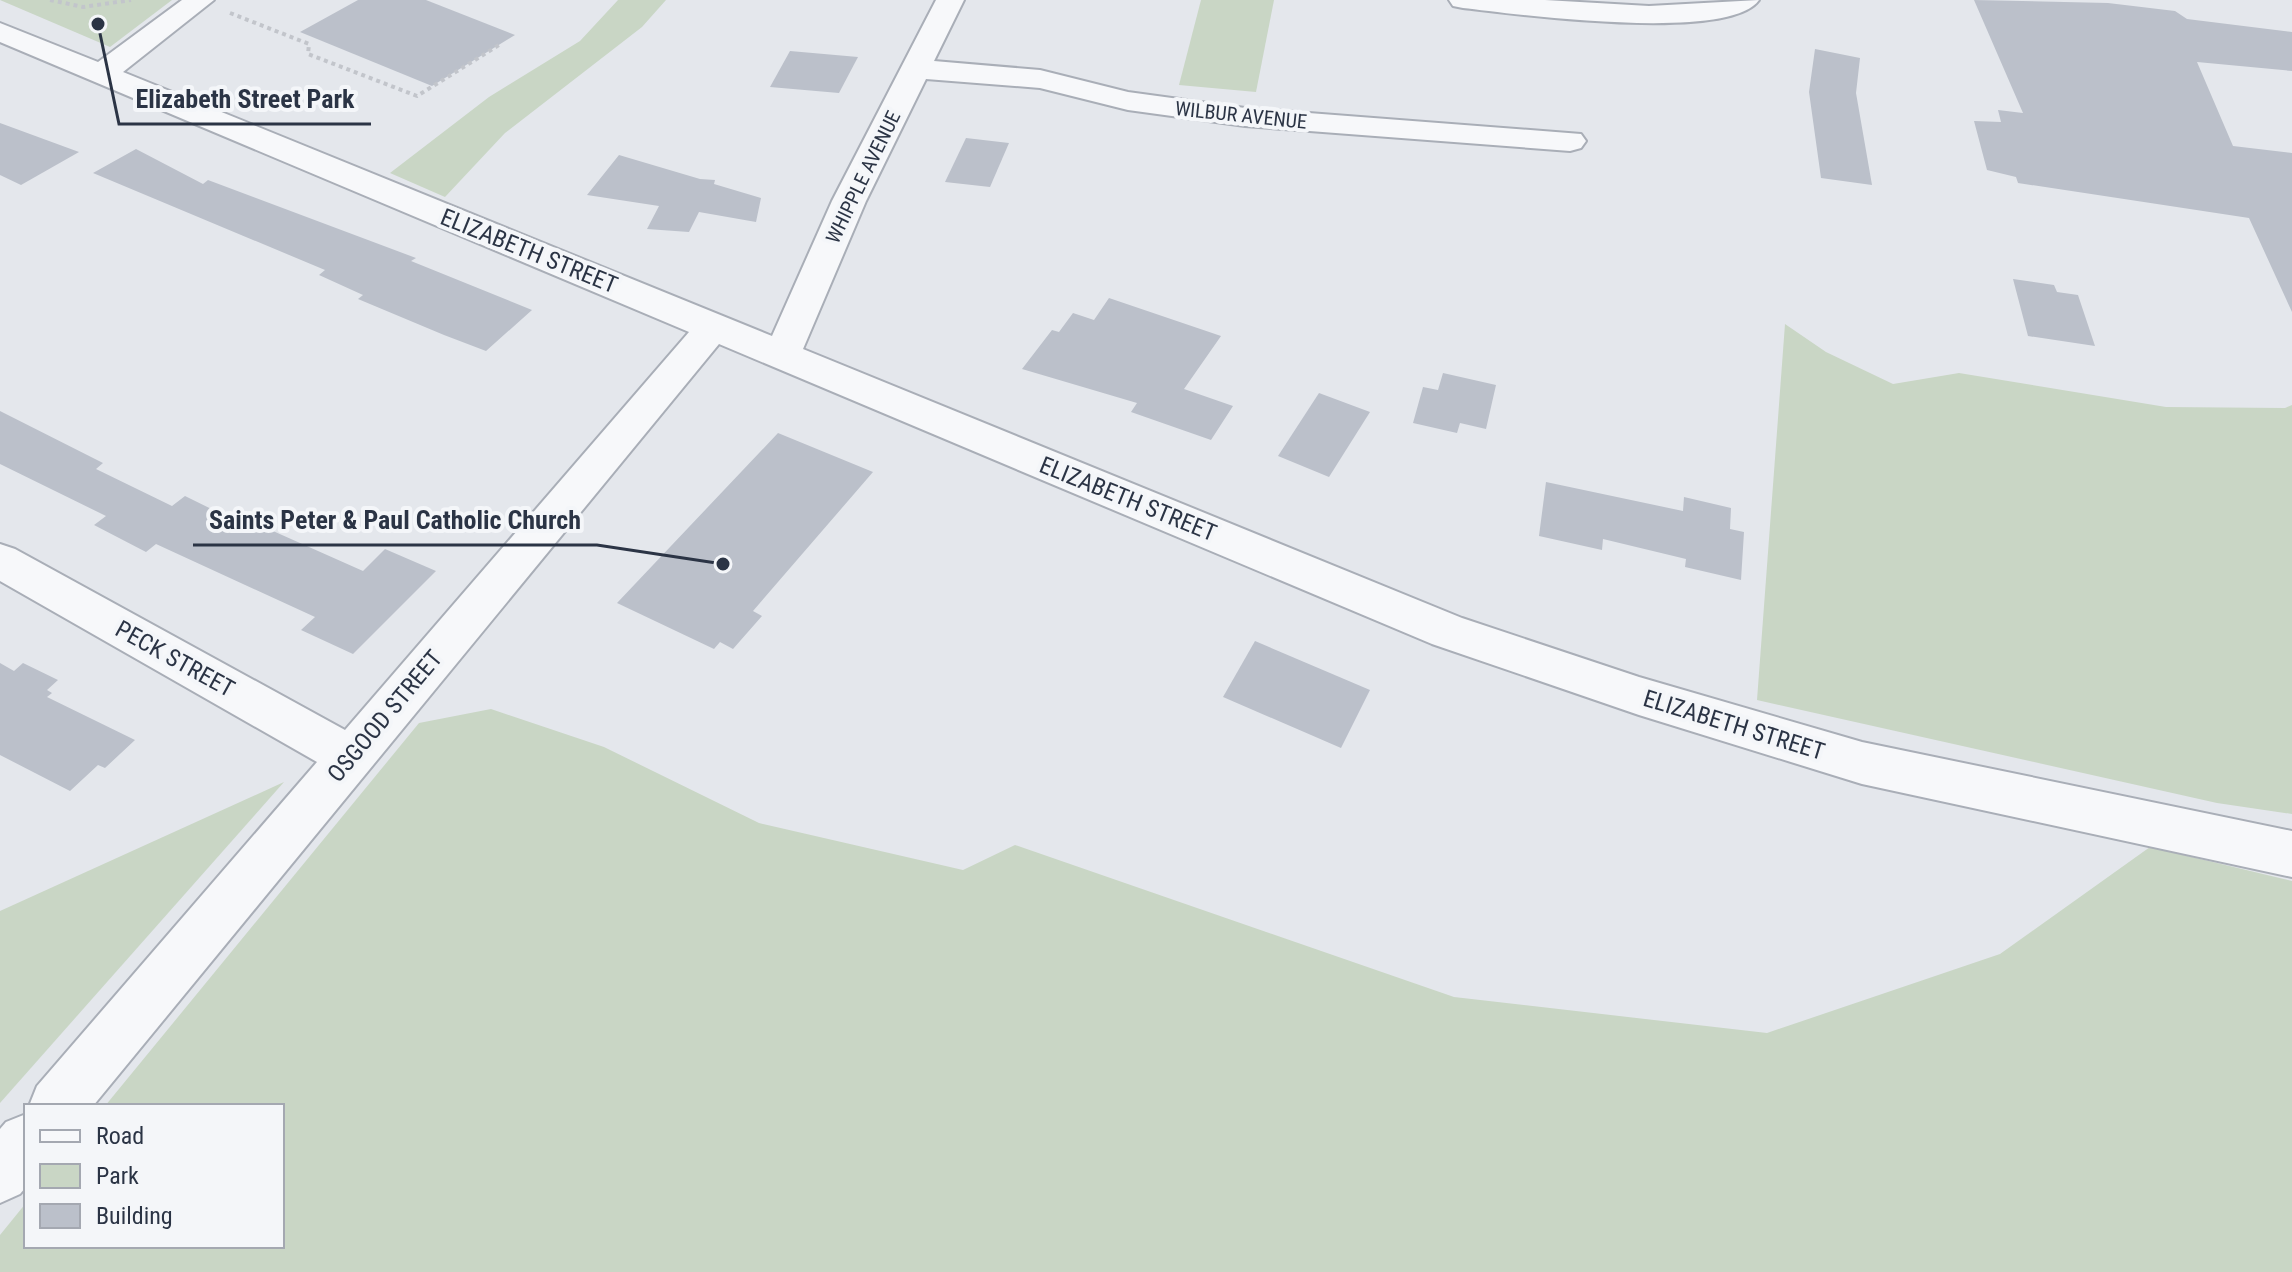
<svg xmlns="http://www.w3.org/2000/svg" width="2292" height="1272" viewBox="0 0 2292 1272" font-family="'Roboto Condensed',sans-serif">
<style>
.green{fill:#c9d6c5}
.building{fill:#bbc0ca}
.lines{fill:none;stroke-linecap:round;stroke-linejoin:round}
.minor-casing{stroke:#a9aeb7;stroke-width:4}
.path{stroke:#c2c5cb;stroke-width:4;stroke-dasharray:4 4;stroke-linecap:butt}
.minor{fill:#f7f8fa;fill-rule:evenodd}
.labels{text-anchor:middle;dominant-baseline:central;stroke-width:8;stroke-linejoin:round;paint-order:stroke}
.far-street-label{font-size:20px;fill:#2b3445;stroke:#f4f6f9}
.street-label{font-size:24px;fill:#2b3445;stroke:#f4f6f9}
.leader{fill:none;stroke:#2b3445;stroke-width:3}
.callout-dot{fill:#2b3445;stroke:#f4f6f9;stroke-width:3}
.callout-label{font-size:26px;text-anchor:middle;font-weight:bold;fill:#2b3445;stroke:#f4f6f9;stroke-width:8;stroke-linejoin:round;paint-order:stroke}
</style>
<rect width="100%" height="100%" fill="#e4e7ec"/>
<g class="green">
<polygon points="0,0 172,0 110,47"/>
<polygon points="618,0 666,0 642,27 505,133 445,197 390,173 489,97 580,41"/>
<polygon points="1201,0 1274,0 1256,92 1179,85"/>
<polygon points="1785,324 1826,352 1893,384 1959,373 2166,407 2285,408 2292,405 2292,814 2217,803 1757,700"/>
<polygon points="491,709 604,747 759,823 963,870 1015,845 1454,997 1767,1033 2000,954 2150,847 2292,881 2292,1272 0,1272 0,1235 26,1203 26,1246 282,1246 282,1106 105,1106 419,723"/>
<polygon points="284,782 0,1103 0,911"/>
</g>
<g class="building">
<polygon points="358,0 426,0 515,35 432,86 300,32"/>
<polygon points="1974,0 2108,3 2175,11 2187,19 2292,32 2292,71 2197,62 2233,146 2292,153 2292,312 2249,218 2018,183 2016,177 1987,170 1974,121 2001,122 1998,110 2023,113"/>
<polygon points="1815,49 1860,58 1856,93 1872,185 1821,178 1809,92"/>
<polygon points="790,51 858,57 839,93 770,87"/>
<polygon points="0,123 79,152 21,185 0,175"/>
<polygon points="966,138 1009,143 990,187 945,182"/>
<polygon points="136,149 203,184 208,180 416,258 411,261 532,310 486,351 444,335 358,299 363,295 319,275 325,270 93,173"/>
<polygon points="619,155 700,179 715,180 714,184 761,198 756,222 699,212 689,232 647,229 659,206 587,195"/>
<polygon points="2013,279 2054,285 2057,292 2078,295 2095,346 2028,336"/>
<polygon points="1109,298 1221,336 1184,389 1233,406 1211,440 1131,412 1137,403 1022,369 1052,330 1059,332 1073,313 1094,320"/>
<polygon points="1443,373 1496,385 1486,429 1460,423 1457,433 1413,423 1423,387 1438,390"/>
<polygon points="1319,393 1370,412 1329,477 1278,456"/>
<polygon points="0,411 103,463 96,469 172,506 185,496 250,528 255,523 363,571 385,549 436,571 353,654 301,630 315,617 156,544 146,552 94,525 106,516 0,464"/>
<polygon points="778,433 873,472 753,611 762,616 733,649 720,642 714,649 617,603"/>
<polygon points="1546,482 1683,511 1684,497 1731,508 1730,529 1744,532 1741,580 1685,567 1686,559 1603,539 1602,550 1539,536"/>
<polygon points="1255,641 1370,690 1341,748 1223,697"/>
<polygon points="0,663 14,671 23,663 58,680 47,690 52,693 47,697 135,740 105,768 98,765 70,791 0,755"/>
</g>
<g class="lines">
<defs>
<g id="minor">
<polygon points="182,0 214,0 123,72 772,336 832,201 936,0 964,0 934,61 1040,70 1128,92 1245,108 1581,134 1586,141 1581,148 1570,151 1245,126 1128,110 1040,88 926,79 866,201 803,349 1462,618 1639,677 1862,742 2292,831 2292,877 1862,784 1639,715 1432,644 719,344 93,1106 29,1106 37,1086 317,762 0,581 0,544 15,549 345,730 689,332 0,42 0,23 98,62"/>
<path d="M1449,0H1545L1649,6L1759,0C1729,43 1514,14 1463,8L1453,6Z"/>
<polygon points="26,1114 26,1187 20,1194 0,1203 0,1129 6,1122"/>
</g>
</defs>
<use href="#minor" class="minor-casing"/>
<g class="path">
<polyline points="50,0 83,7 131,0"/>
<polyline points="230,13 309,44 308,54 417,96 499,45"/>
<polyline points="278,108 308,91"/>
</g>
<use href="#minor" class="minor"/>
</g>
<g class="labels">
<g class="far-street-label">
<text transform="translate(1241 115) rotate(6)">WILBUR AVENUE</text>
<text transform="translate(863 177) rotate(-64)">WHIPPLE AVENUE</text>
</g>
<g class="street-label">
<text transform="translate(529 251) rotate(22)">ELIZABETH STREET</text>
<text transform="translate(1128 499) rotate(22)">ELIZABETH STREET</text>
<text transform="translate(175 659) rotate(29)">PECK STREET</text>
<text transform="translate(385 716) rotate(-50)">OSGOOD STREET</text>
<text transform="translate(1734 725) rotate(17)">ELIZABETH STREET</text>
</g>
</g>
<path class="leader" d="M98 24L119 124H371M723 564L597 545H193"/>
<g class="callout-dot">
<circle cx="98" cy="24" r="8"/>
<circle cx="723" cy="564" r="8"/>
</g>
<g class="callout-label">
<text x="245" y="108">Elizabeth Street Park</text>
<text x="395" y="529">Saints Peter &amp; Paul Catholic Church</text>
</g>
<rect x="24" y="1104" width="260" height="144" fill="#f4f6f9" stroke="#a4a8b1" stroke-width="2"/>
<rect x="40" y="1130" width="40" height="12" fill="#f7f8fa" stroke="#a4a8b1" stroke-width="2"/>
<text x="96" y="1144" font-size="24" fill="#2b3445">Road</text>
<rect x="40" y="1164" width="40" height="24" fill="#c9d6c5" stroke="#a4a8b1" stroke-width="2"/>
<text x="96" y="1184" font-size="24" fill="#2b3445">Park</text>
<rect x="40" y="1204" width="40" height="24" fill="#bbc0ca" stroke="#a4a8b1" stroke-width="2"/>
<text x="96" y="1224" font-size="24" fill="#2b3445">Building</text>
</svg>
